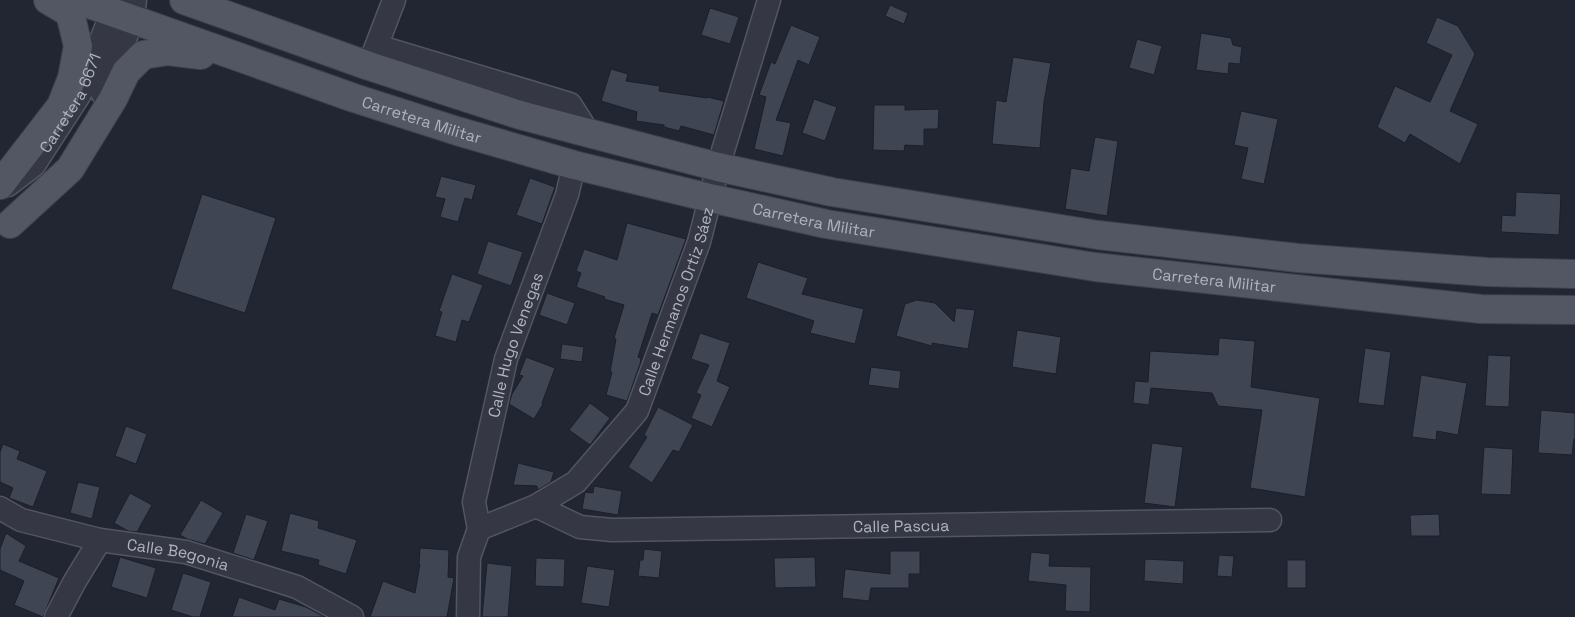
<svg xmlns="http://www.w3.org/2000/svg" width="1575" height="617" viewBox="0 0 1575 617" font-family="'Space Grotesk',sans-serif">
<style>
.building{fill:#404554;stroke:#1c1f2a}
.lines{fill:none;stroke-linecap:round;stroke-linejoin:round}
.minor-casing{stroke:#525562;stroke-width:25}
.major-casing{stroke:#3e414d;stroke-width:30}
.minor{stroke:#353844;stroke-width:22}
.major{stroke:#535764;stroke-width:28}
.labels{text-anchor:middle;dominant-baseline:central;stroke-width:4;stroke-linejoin:round;paint-order:stroke}
.street-label{font-size:16px;fill:#afb2c1;stroke:#1a1d28}
</style>
<rect width="100%" height="100%" fill="#222633"/>
<g class="building">
<polygon points="890,5 908,13 904,24 885,16"/>
<polygon points="710,8 739,17 730,44 701,35"/>
<polygon points="1437,17 1458,26 1475,54 1450,111 1478,124 1460,164 1410,134 1405,143 1377,127 1395,86 1430,102 1452,55 1426,43"/>
<polygon points="791,25 820,37 809,65 798,60 776,120 791,123 783,156 754,149 766,97 759,95 771,62 775,64"/>
<polygon points="1201,33 1231,38 1233,45 1242,47 1240,64 1229,63 1228,74 1196,70"/>
<polygon points="1137,39 1162,46 1154,75 1129,68"/>
<polygon points="1013,57 1051,63 1044,102 1040,148 992,144 996,100 1006,102"/>
<polygon points="611,69 628,74 626,81 660,86 659,91 707,98 707,97 724,101 714,135 681,126 679,131 664,127 664,125 636,121 637,112 601,101"/>
<polygon points="814,99 837,107 825,141 802,133"/>
<polygon points="874,105 905,105 905,110 939,109 938,129 924,129 924,146 905,145 904,151 873,150"/>
<polygon points="1241,111 1278,119 1264,184 1241,179 1248,148 1234,145"/>
<polygon points="1095,137 1118,141 1107,216 1065,209 1071,168 1089,171"/>
<polygon points="441,176 476,185 472,200 465,198 458,222 440,217 445,199 435,197"/>
<polygon points="530,178 555,187 542,224 516,215"/>
<polygon points="1516,192 1561,194 1559,235 1501,232 1502,215 1515,216"/>
<polygon points="202,194 276,218 245,313 171,289"/>
<polygon points="627,223 686,239 658,315 652,313 638,357 641,358 640,364 627,401 606,395 612,372 610,372 616,339 614,338 624,305 604,299 605,297 576,287 581,273 576,271 584,249 617,260"/>
<polygon points="488,241 523,252 511,286 477,274"/>
<polygon points="758,262 808,278 802,294 864,309 855,344 810,333 814,321 746,298"/>
<polygon points="452,274 483,285 469,322 462,320 456,342 435,336 442,312 439,311"/>
<polygon points="547,293 575,303 567,325 539,315"/>
<polygon points="917,300 935,303 954,322 956,308 975,310 968,349 932,343 932,346 896,336 905,304"/>
<polygon points="1017,330 1061,337 1056,374 1012,367"/>
<polygon points="700,333 730,343 717,381 730,387 712,427 691,418 701,395 696,393 709,365 691,359"/>
<polygon points="1219,338 1255,341 1251,387 1320,398 1305,497 1250,488 1262,410 1218,406 1212,393 1151,388 1149,405 1133,403 1135,381 1148,382 1150,351 1218,355"/>
<polygon points="562,344 584,347 582,362 560,359"/>
<polygon points="1365,348 1391,352 1384,406 1358,403"/>
<polygon points="1488,355 1511,356 1509,407 1485,406"/>
<polygon points="526,357 555,368 542,403 543,404 534,419 509,404 512,394 523,376 519,375"/>
<polygon points="871,367 901,371 899,389 868,385"/>
<polygon points="1421,375 1467,383 1458,435 1437,431 1436,440 1412,437"/>
<polygon points="590,403 610,418 590,445 569,430"/>
<polygon points="658,407 693,425 679,452 673,450 652,483 628,467 647,437 644,435"/>
<polygon points="1541,410 1575,413 1575,439 1574,439 1572,455 1538,453"/>
<polygon points="126,426 147,434 136,464 115,456"/>
<polygon points="1152,443 1183,447 1175,507 1144,503"/>
<polygon points="3,444 20,451 17,459 47,471 33,507 9,498 13,488 0,482 0,452"/>
<polygon points="1484,447 1513,449 1511,495 1481,494"/>
<polygon points="518,463 554,472 551,482 538,490 537,486 513,485"/>
<polygon points="78,482 100,487 92,519 70,513"/>
<polygon points="594,486 622,491 618,515 582,509 585,492 593,493"/>
<polygon points="130,493 152,505 137,532 128,531 114,523"/>
<polygon points="201,500 223,513 205,544 187,539 180,535"/>
<polygon points="290,513 319,521 318,528 357,540 346,574 318,565 319,560 281,551"/>
<polygon points="246,514 268,521 254,560 233,553"/>
<polygon points="1439,514 1440,536 1411,536 1410,515"/>
<polygon points="6,533 26,546 19,561 59,578 43,617 14,605 24,581 0,570 0,549"/>
<polygon points="420,548 449,550 448,577 454,578 447,617 370,617 383,581 415,593 420,564 419,564"/>
<polygon points="644,549 662,551 659,578 638,576 640,560 643,560"/>
<polygon points="890,551 920,551 920,574 909,574 909,588 871,588 869,601 842,598 845,569 890,574"/>
<polygon points="1031,552 1050,554 1049,566 1091,567 1090,612 1065,611 1066,585 1028,581"/>
<polygon points="1219,555 1234,556 1232,577 1217,576"/>
<polygon points="120,557 156,568 147,598 111,587"/>
<polygon points="815,557 816,587 775,588 774,558"/>
<polygon points="536,558 565,559 564,587 535,586"/>
<polygon points="1145,559 1184,561 1183,584 1144,581"/>
<rect x="1287" y="560" width="19" height="28"/>
<polygon points="487,563 512,566 508,617 482,617"/>
<polygon points="587,566 615,570 609,607 581,603"/>
<polygon points="183,573 211,582 200,617 193,617 171,610"/>
<polygon points="239,597 275,610 279,599 306,607 325,617 232,617"/>
</g>
<g class="lines">
<defs>
<g id="minor">
<polyline points="377,46 570,104 589,134"/>
<polyline points="371,60 394,0"/>
<polyline points="102,93 133,20 135,0"/>
<path id="s1" d="M8,185L34,165L80,94L112,12L122,0"/>
<path id="s2" d="M536,506L580,527L612,530L1270,520"/>
<path id="s3" d="M0,508L21,520L100,540L186,552L297,587L352,617"/>
<path id="s4" d="M479,529L536,506L576,482L637,411L699,242L718,167L769,0"/>
<path id="s5" d="M479,529L474,502L506,359L567,195L574,165"/>
<polyline points="56,617 75,581 100,540"/>
<polyline points="468,617 469,557 479,529"/>
</g>
<g id="major">
<path id="s6" d="M78,0L354,98L457,131L574,165L710,198L826,224L1095,267L1481,309L1575,310"/>
<polyline points="184,0 369,66 520,115 718,167 832,192 1098,235 1298,258 1487,272 1575,274"/>
<polyline points="0,185 61,106 72,78 78,46 70,13 48,0"/>
<polyline points="10,224 70,169 113,99 126,72 143,55 168,51 201,55"/>
</g>
</defs>
<use href="#minor" class="minor-casing"/>
<use href="#major" class="major-casing"/>
<use href="#minor" class="minor"/>
<use href="#major" class="major"/>
</g>
<g class="labels">
<g class="street-label">
<text stroke="none"><textPath href="#s1" startOffset="105">Carretera 6671</textPath></text>
<text stroke="none"><textPath href="#s6" startOffset="364">Carretera Militar</textPath></text>
<text stroke="none"><textPath href="#s6" startOffset="769">Carretera Militar</textPath></text>
<text stroke="none"><textPath href="#s6" startOffset="1174">Carretera Militar</textPath></text>
<text stroke="none"><textPath href="#s4" startOffset="318">Calle Hermanos Ortiz Sáez</textPath></text>
<text stroke="none"><textPath href="#s5" startOffset="190">Calle Hugo Venegas</textPath></text>
<text stroke="none"><textPath href="#s2" startOffset="370">Calle Pascua</textPath></text>
<text stroke="none"><textPath href="#s3" startOffset="185">Calle Begonia</textPath></text>
</g>
</g>
</svg>
